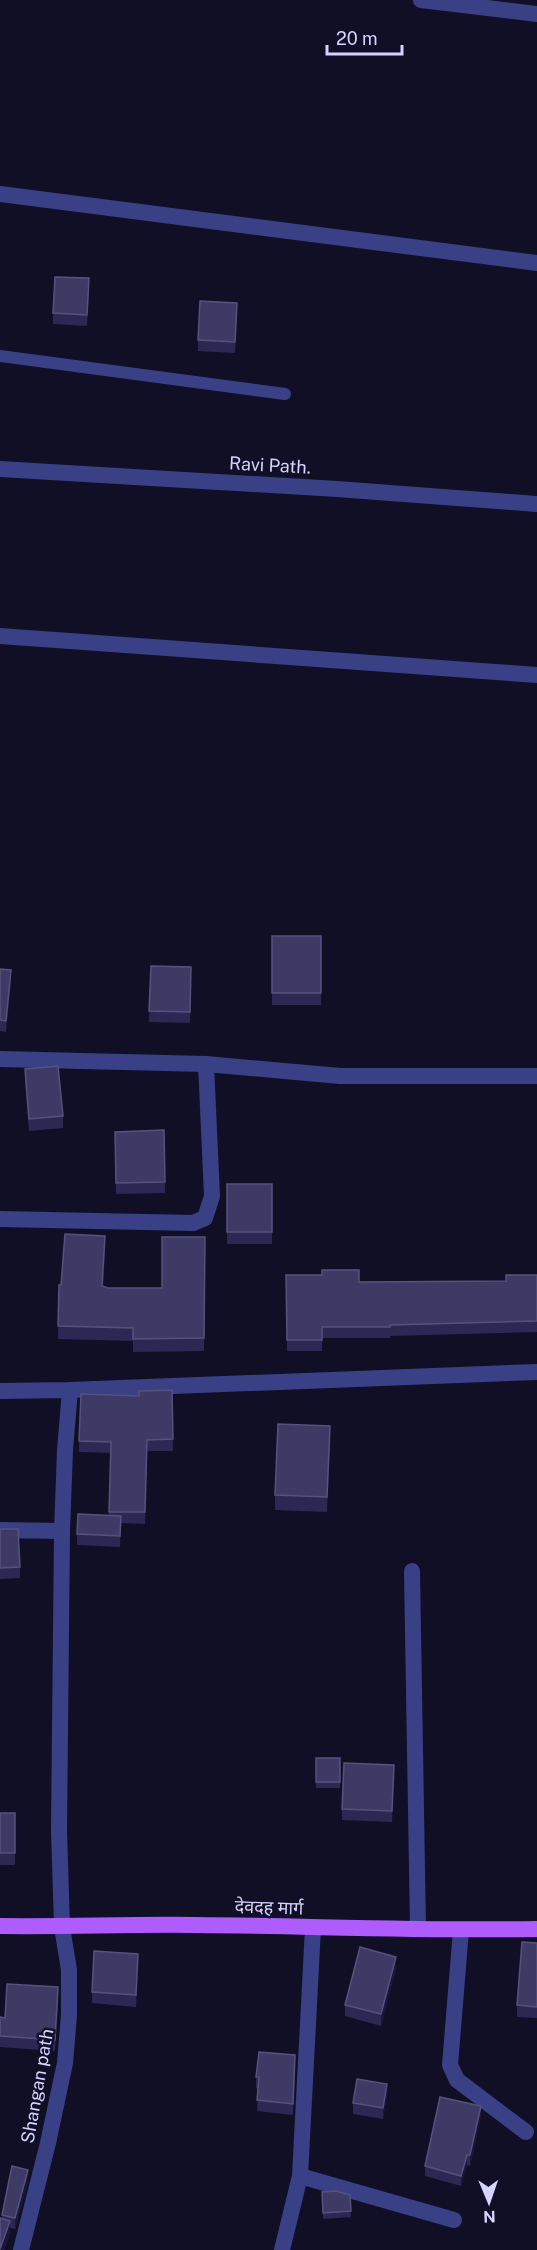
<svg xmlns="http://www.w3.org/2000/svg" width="537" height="2250" viewBox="0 0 537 2250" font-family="'Public Sans','Noto Sans Devanagari',sans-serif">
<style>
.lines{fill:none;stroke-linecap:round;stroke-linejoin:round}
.service{stroke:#3a4085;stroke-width:12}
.minor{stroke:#3a4085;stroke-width:16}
.primary{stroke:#ae5cfe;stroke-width:16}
.wall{fill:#2c2854}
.shaded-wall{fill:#19163a}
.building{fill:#3e3a66;stroke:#55527e;stroke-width:1.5}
.labels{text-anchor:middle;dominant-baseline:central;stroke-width:5;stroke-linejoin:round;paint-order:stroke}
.street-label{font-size:18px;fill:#d4d4ff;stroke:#100f26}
</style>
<rect width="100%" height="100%" fill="#100f26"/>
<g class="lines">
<polyline class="service" points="0,356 285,394"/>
<g class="minor">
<polyline points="421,0 537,14"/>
<polyline points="0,194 537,263"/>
<polyline points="0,469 337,489 537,504"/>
<polyline points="0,636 537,675"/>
<polyline points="0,1059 206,1064 340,1076 537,1076"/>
<polyline points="0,1219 193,1223 205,1218 212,1196 206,1064"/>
<polyline points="0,1391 70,1390 537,1372"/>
<polyline points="0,1530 62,1531 65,1450 70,1390"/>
<polyline points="412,1571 418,1929"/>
<polyline points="461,1930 450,2065 457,2080 526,2132"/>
<polyline points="300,2176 454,2220"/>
<polyline points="21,2250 48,2143 65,2063 69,2015 69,1970 62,1927 59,1830 62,1531"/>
<polyline points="282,2250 300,2176 313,1928"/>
</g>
<path class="primary" d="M0,1926C65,1927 130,1924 196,1925C310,1926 423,1931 537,1929"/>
</g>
<g class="wall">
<polygon points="89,290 87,326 53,324 53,313"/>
<polygon points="237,314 235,353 198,351 198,340"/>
<rect x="272" y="936" width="49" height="69"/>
<polygon points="151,966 191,967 190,1023 149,1022"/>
<polygon points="0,969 11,981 6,1032 0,1031"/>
<polygon points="25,1069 63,1116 63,1128 29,1131 25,1080"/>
<polygon points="164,1130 165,1193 116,1194 115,1132"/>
<rect x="227" y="1184" width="45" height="60"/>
<polygon points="205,1237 204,1351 133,1352 133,1341 58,1339 59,1285 61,1285 105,1250 103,1287 108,1288 162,1288"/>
<polygon points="286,1275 359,1282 506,1281 537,1275 537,1332 390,1336 390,1338 322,1338 322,1351 287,1351"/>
<polygon points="172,1390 173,1451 147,1451 145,1524 121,1523 120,1547 77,1545 77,1534 109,1516 111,1453 79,1452 79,1441 139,1396"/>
<polygon points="330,1442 327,1512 275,1510 275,1495"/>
<polygon points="0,1529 20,1567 20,1578 0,1579"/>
<rect x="316" y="1758" width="24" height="30"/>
<polygon points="394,1765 392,1822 342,1820 342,1809"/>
<rect x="0" y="1813" width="15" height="52"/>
<polygon points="537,1943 537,2018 517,2017 517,2005"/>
<polygon points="138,1965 136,2007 92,2003 92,1992"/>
<polygon points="396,1968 381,2026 345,2016 345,2005"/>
<polygon points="58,1999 55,2051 0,2047 0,2017 5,2018"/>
<polygon points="295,2067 293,2115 257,2111 258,2089 256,2088 256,2077"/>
<polygon points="387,2095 383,2119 353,2114 353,2103"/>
<polygon points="481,2116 470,2166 467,2165 461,2186 425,2176 425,2166"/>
<polygon points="28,2181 15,2229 10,2228 10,2233 4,2250 0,2250 0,2218 2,2219 2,2215"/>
<polygon points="322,2192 350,2195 351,2217 323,2219"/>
</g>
<g class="shaded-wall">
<polygon points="11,970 11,981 6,1032 6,1021"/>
<polygon points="105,1236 105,1250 102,1300 102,1286"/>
<polygon points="396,1957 396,1968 381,2026 381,2014"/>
<polygon points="58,1987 58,1999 55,2051 55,2040"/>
<polygon points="387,2084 387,2095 383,2119 383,2108"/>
<polygon points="481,2106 481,2116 470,2166 470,2155"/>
<polygon points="467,2155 467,2165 461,2186 461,2176"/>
<polygon points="28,2170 28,2181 15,2229 15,2218"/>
<polygon points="10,2221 10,2233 4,2250 0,2250"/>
</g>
<g class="building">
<polygon points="55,277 89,278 87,315 53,313"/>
<polygon points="200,301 237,303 235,342 198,340"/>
<rect x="272" y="936" width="49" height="57"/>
<polygon points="151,966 191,967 190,1012 149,1011"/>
<polygon points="0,969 11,970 6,1021 0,1020"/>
<polygon points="58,1066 63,1116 29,1119 25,1069"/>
<polygon points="164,1130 165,1182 116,1183 115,1132"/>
<rect x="227" y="1184" width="45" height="48"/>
<polygon points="65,1234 105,1236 102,1286 108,1288 162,1288 162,1237 205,1237 204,1338 133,1339 133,1328 58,1326 59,1285 61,1285"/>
<polygon points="322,1270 359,1270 359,1282 506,1281 506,1275 537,1275 537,1321 390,1325 390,1327 322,1327 322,1340 287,1340 286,1275 322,1275"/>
<polygon points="172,1390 173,1439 147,1440 145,1512 109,1512 111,1442 79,1441 81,1394 139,1396 139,1391"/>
<polygon points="278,1424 330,1426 327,1497 275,1495"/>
<polygon points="78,1514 121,1516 120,1536 77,1534"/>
<polygon points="0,1529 18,1529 20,1567 0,1568"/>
<rect x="316" y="1758" width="24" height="24"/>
<polygon points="344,1763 394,1765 392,1811 342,1809"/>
<rect x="0" y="1813" width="15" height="40"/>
<polygon points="522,1942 537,1943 537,2007 517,2005"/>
<polygon points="360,1947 396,1957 381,2014 345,2005"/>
<polygon points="94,1951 138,1954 136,1995 92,1992"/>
<polygon points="7,1984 58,1987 55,2040 0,2036 0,2017 5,2018"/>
<polygon points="259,2052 295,2055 293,2104 257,2100 259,2077 256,2077"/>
<polygon points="357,2079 387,2084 383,2108 353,2103"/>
<polygon points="440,2097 481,2106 470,2155 467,2155 461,2176 425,2166"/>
<polygon points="12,2166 28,2170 15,2218 2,2215"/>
<polygon points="336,2191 350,2195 351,2211 323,2213 322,2192"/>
<polygon points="0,2218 10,2221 0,2249"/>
</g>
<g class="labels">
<g class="street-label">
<text transform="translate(270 465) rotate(3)">Ravi Path.</text>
<text transform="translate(269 1907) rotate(2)">देवदह मार्ग</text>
<text transform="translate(37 2086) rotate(-80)">Shangan path</text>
</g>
</g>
<g transform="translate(489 2202) rotate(178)" stroke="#100f26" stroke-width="4.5" paint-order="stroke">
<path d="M0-4.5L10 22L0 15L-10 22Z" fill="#d4d4ff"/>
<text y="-9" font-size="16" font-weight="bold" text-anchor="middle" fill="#d4d4ff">N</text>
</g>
<path d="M327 45v9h75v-9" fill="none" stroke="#d4d4ff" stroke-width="3"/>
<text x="336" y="45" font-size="18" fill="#d4d4ff" stroke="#100f26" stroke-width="4.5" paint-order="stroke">20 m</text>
</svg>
